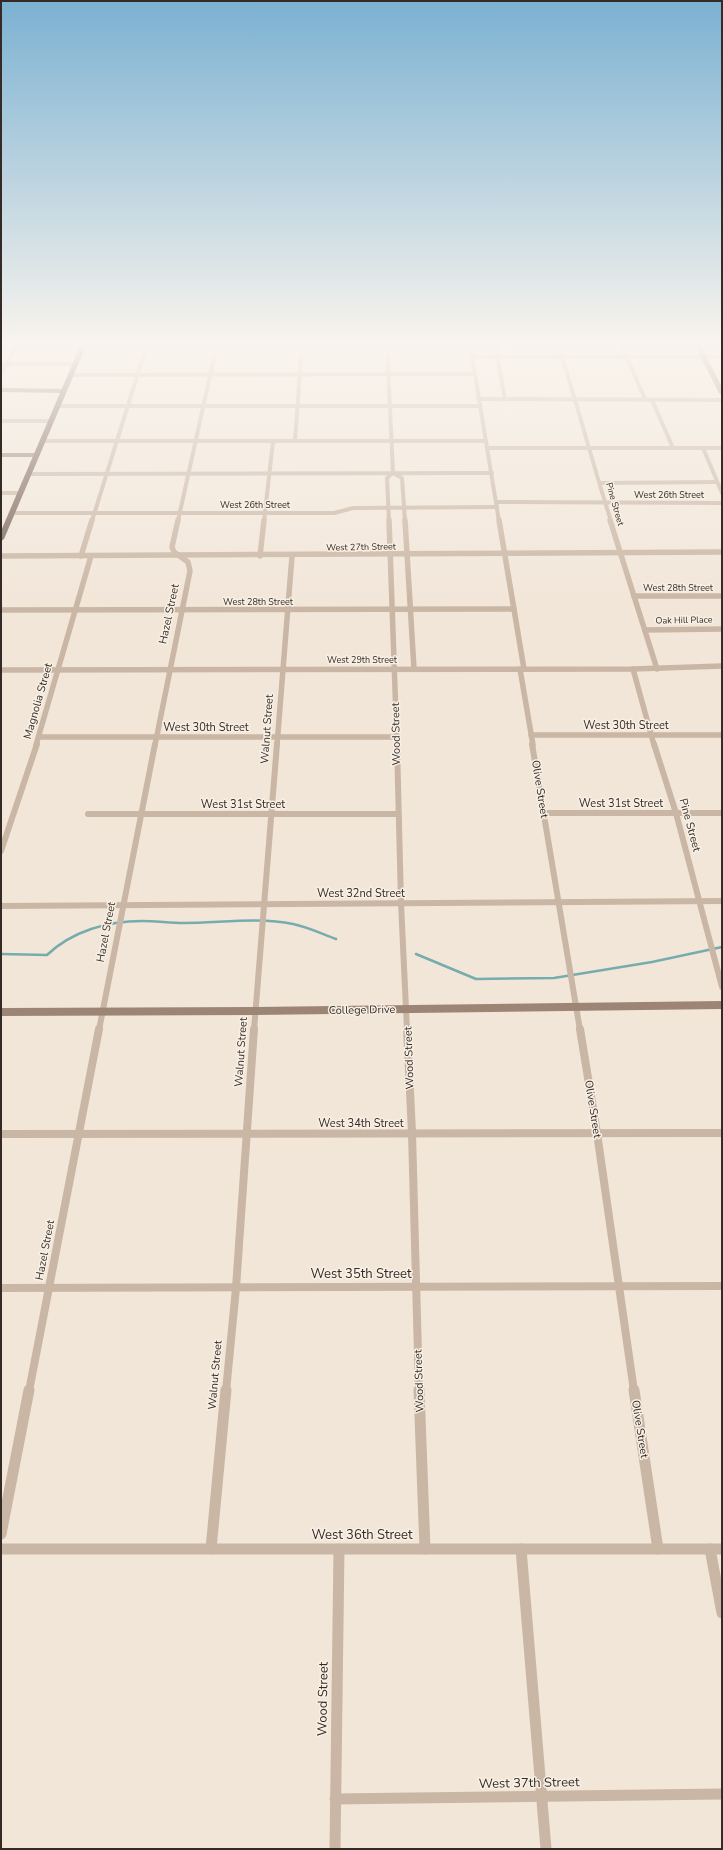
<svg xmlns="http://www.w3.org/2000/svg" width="723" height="1850" viewBox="0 0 723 1850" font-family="'Nunito Sans',sans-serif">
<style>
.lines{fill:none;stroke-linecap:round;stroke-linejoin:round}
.stream{stroke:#77acaf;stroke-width:2.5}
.street-far4{stroke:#cab6a4;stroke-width:4}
.street-far3{stroke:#cab6a4;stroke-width:5.5}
.street-far2{stroke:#cab6a4;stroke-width:6}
.street-far1{stroke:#cab6a4;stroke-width:8}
.street{stroke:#cab6a4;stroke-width:11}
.secondary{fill:#9d8576;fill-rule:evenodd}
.primary{fill:#786257;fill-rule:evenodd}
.labels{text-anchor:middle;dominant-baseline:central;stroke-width:3;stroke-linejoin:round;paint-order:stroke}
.far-street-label{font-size:9px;fill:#352b26;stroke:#f9f0e5}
.street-label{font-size:11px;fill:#352b26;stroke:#f9f0e5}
.near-street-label{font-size:13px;fill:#352b26;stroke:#f9f0e5}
</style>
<rect width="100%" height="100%" fill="#f2e6d9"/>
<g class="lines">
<g class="stream">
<path d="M1,954L47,955C72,931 108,921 142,921C156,921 170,923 184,923C220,923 258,917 293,924C308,927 322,934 336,939"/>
<polyline points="416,954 476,979 554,978 652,962 722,947"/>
</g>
<g class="street-far4">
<polyline points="387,344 393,473"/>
<polyline points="470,344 499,521"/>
<polyline points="495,344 505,399"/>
<path d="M558,344C577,403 592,462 611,521"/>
<polyline points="621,344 645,399"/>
<polyline points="83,346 470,345"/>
<polyline points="472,357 722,357"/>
<polyline points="1,364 76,364"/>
<polyline points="1,374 17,344"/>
<polyline points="71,375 475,374"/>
<polyline points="478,399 722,400"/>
<polyline points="652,400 673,448"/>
<polyline points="58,406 480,406"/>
<polyline points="1,421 51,421"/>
<polyline points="43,441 486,441"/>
<polyline points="295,441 302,344"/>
<polyline points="487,448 722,448"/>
<polyline points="703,448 722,493"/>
<polyline points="29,474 492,473"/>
<polyline points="395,474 402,478 405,521"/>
<polyline points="600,483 717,482"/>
<polyline points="1,493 20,493"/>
<polyline points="496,502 722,503"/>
<polyline points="12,513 334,513 353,508 497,507"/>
<polyline points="92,521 147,344"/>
<polyline points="178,521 217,344"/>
<polyline points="264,521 273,441"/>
<polyline points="389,521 387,478 393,473"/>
</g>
<g class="street-far3">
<polyline points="389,520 397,745"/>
<polyline points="405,520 414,669"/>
<polyline points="499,520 524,669"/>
<polyline points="610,520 657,669"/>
<polyline points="1,556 722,552"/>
<polyline points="81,556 92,520"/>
<polyline points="260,556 264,520"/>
<polyline points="634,596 722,596"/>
<polyline points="1,610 514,609"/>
<polyline points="645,630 722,629"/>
<polyline points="520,669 533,745"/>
<polyline points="633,669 654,745"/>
<polyline points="1,670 633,669 722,666"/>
<polyline points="531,735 722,735"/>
<polyline points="39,737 396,737"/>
<polyline points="36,745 91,556"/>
<polyline points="155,745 190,571 188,562 174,552 172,547 178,520"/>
<polyline points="277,745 292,556"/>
</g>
<g class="street-far2">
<polyline points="397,744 401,903 407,1030"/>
<polyline points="532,744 580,1030"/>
<polyline points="654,744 676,813 722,987"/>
<polyline points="544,813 722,813"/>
<polyline points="88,814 398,814"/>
<polyline points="1,851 37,744"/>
<polyline points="1,906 722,901"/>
<polyline points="99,1030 155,744"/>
<polyline points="254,1030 277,744"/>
</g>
<g class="street-far1">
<polyline points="407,1029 412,1133 419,1391"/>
<polyline points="580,1029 597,1133 634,1391"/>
<polyline points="1,1134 722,1133"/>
<polyline points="1,1288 722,1286"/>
<polyline points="29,1391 99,1029"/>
<polyline points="226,1391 236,1288 254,1029"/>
</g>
<g class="street">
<polyline points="419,1390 425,1549"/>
<polyline points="634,1390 658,1549"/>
<polyline points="1,1534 29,1390"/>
<polyline points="1,1549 722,1549"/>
<polyline points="211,1549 226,1390"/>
<polyline points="521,1549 546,1849"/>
<polyline points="710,1549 722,1613"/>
<polyline points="335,1799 722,1794"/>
<polyline points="335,1849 339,1549"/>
</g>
<g class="secondary">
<polygon points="694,344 700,344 722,387 722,395 719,393"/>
<polygon points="1,388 64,389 67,391 64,393 1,392"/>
<polygon points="1,453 37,453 40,455 37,457 1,457"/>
<polygon points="722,1001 722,1009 255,1015 1,1016 1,1008 255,1007"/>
</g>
<polygon class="primary" points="81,344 87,344 4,539 1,541 1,531"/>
</g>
<linearGradient id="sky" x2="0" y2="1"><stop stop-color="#7bb1d1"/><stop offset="0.57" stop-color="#f9f4ee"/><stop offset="1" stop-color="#f9f4ee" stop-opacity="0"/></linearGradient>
<rect width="723" height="603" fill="url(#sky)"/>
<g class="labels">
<g class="far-street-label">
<text x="669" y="495">West 26th Street</text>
<text transform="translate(615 504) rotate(74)">Pine Street</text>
<text x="255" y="505">West 26th Street</text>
<text transform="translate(361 547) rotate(-1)">West 27th Street</text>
<text x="678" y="588">West 28th Street</text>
<text x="258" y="602">West 28th Street</text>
<text transform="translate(684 620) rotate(-1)">Oak Hill Place</text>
<text x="362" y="660">West 29th Street</text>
</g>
<g class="street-label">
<text transform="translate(169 614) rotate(-78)">Hazel Street</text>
<text transform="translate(38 701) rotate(-74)">Magnolia Street</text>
<text x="626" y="725">West 30th Street</text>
<text x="206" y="727">West 30th Street</text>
<text transform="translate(267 729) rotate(-86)">Walnut Street</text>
<text transform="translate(396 734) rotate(-91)">Wood Street</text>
<text transform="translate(540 789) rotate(81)">Olive Street</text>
<text x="621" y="803">West 31st Street</text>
<text x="243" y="804">West 31st Street</text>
<text transform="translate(690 825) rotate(75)">Pine Street</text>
<text x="361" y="893">West 32nd Street</text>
<text transform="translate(106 932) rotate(-79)">Hazel Street</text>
<text transform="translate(362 1010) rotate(-1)">College Drive</text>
<text transform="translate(241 1052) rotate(-86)">Walnut Street</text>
<text transform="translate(409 1058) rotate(-92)">Wood Street</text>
<text transform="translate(593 1109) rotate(81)">Olive Street</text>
<text x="361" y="1123">West 34th Street</text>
<text transform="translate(45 1250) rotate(-79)">Hazel Street</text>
<text transform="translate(215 1375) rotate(-85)">Walnut Street</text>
<text transform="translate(419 1381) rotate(-92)">Wood Street</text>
<text transform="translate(640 1429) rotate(81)">Olive Street</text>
</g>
<g class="near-street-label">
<text x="361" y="1274">West 35th Street</text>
<text x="362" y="1535">West 36th Street</text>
<text transform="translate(323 1699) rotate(-89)">Wood Street</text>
<text transform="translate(529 1783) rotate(-1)">West 37th Street</text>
</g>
</g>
<rect width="723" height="1850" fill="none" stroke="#352b26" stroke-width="4"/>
</svg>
